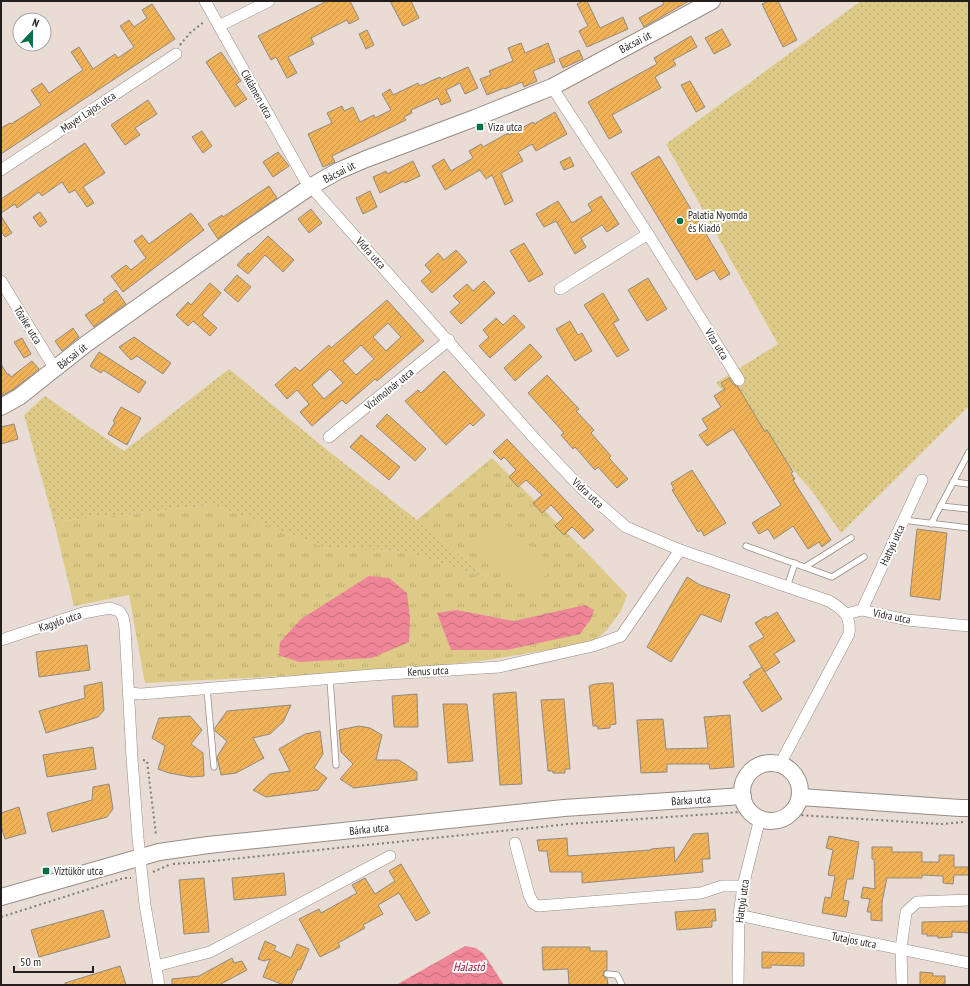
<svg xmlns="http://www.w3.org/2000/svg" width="970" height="986" viewBox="0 0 970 986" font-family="'PT Sans Narrow',sans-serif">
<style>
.grass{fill:url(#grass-tufts);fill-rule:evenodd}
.garden{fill:url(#garden-dots)}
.pitch{fill:#dcca86}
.water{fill:url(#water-waves)}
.building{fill:url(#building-hatch);stroke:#91897f;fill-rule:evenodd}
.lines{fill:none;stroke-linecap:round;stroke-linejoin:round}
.lane-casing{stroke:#978c85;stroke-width:7}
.street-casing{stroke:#978c85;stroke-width:12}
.secondary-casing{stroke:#978c85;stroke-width:18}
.path{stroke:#827a75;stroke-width:2;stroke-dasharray:2 3;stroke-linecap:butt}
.lane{stroke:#fff;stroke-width:5.5}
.street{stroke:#fff;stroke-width:11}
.secondary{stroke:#fff;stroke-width:16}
.poi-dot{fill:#056f47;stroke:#fff;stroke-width:1.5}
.labels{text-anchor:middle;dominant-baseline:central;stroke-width:4;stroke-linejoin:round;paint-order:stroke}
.street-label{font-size:11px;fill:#241f1d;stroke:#fff}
.poi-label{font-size:11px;fill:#241f1d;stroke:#fff;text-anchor:start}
.water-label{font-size:12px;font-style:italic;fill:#94173e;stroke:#fff}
</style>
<defs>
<pattern id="grass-tufts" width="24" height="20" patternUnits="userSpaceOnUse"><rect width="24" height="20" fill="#dcca86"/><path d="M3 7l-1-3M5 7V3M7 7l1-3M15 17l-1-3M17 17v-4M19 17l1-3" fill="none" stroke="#bdad73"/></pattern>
<pattern id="garden-dots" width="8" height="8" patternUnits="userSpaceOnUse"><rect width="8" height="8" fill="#dcca86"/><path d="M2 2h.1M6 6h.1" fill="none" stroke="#bdad73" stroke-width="1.8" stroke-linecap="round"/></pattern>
<pattern id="water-waves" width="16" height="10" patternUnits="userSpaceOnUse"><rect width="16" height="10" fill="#ef8698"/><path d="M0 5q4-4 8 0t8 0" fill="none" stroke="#c16d7b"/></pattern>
<pattern id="building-hatch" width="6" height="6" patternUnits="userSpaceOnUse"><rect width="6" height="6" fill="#f0b157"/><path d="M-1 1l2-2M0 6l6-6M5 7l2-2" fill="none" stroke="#ce984b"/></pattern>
</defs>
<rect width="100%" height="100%" fill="#e8dcd5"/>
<path class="grass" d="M492,458L586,552L627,595L621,611L606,631L591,643L480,661L382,671L145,683L129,595L74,606L54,522L214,505L329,549L405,551L487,577L417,520ZM457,610L514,621L437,614Z"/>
<g class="garden">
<polygon points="861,1 969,1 969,406 841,533 812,491 716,383 778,344 666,144"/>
<polygon points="229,369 327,450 417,520 488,578 405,551 329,549 214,505 54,522 24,415 45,396 124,451"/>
</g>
<polygon class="pitch" points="501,521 554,566 532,592 479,547"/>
<g class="water">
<polygon points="369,576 389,578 407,593 410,618 409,642 372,658 299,662 279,655 280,642 301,619"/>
<polygon points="585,605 594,610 591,619 580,634 507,650 451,650 437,613 457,610 514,621"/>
<polygon points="465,946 476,948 484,954 504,985 396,985"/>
</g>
<g class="building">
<polygon points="327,1 350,1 359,19 349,24 347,20 311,38 314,44 288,57 297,73 287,78 276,57 271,60 258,36"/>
<polygon points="390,1 411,1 419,18 403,26"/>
<polygon points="583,1 587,1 600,28 623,17 628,29 587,47 579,31 588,26 577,4"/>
<polygon points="662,1 689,1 644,27 639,18 664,4"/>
<polygon points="769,1 778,1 797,40 783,47 762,4"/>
<polygon points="152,4 175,39 1,154 1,128 10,123 11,124 41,105 31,90 42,83 49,93 83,70 71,52 79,47 93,69 115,54 118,58 134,47 120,26 129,20 134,27 147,18 142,10"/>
<polygon points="722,29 731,45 714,54 705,38"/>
<polygon points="367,30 374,45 366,49 359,34"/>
<polygon points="691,36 697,47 673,60 676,65 655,77 661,88 612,115 622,132 609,139 588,102 657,64 654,58"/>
<polygon points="521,43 525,53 548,43 555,62 533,71 537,81 524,87 522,82 505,89 504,88 487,95 480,79 491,75 489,71 513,61 508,48"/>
<polygon points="579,50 583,59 563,68 559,59"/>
<polygon points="221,52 241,81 236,84 247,99 235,107 206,62"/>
<polygon points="468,67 478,88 465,94 460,83 446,90 451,101 441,105 438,98 411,110 412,113 404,117 406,120 332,156 335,162 323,167 308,134 332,123 327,113 342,106 344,111 353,107 360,122 374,115 375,118 391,110 382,94 390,89 393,95 418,83 420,86 440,77 441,79"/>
<polygon points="690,81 705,107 696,112 681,85"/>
<polygon points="148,100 157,114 135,128 140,135 125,145 111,125"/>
<polygon points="555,112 567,134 536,151 532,144 518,152 523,161 501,173 513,201 505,205 492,175 486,179 480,170 445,190 432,166 444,159 451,171 473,158 469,151 481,144 483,147 508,133 509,135 533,122 534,124"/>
<polygon points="202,131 212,146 203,153 192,137"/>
<polygon points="85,143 105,173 83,187 94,203 87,207 75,190 69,193 62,182 42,196 39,192 17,208 15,204 1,213 1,199"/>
<polygon points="278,152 289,166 273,177 263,162"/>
<polygon points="659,156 730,274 720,280 714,270 696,280 631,173"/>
<polygon points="570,157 574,166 564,170 560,162"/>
<polygon points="413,161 420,176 405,183 404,181 380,193 373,177 386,171 387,174"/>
<polygon points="269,186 277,198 218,239 208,224 222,215 223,217"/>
<polygon points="370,191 377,207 363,214 356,198"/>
<polygon points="601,196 619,224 607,232 602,225 581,238 586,247 575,254 556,221 544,227 536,214 558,201 572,223 592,211 588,204"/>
<polygon points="311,209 322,223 309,233 298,219"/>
<polygon points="40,212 47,222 40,227 33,217"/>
<polygon points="191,213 204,230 123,292 111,276 126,265 131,270 146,258 134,241 142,235 149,244"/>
<polygon points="1,216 12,233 5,237 1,231"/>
<polygon points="268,236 294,260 283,272 265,255 248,274 237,265 248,253 250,254"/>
<polygon points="524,243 543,274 529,282 510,251"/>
<polygon points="456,250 467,262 432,293 421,281 431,272 425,265 438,253 444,260"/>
<polygon points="237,275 251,287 238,302 224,290"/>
<polygon points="648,278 667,309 647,321 628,290"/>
<polygon points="484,281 495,293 461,324 450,312 460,303 453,296 467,284 473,291"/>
<polygon points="210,283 221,293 202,315 217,328 210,336 193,321 188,326 176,315 188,302 191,305"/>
<polygon points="116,290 126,304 94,327 85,315 105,302 103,300"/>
<polygon points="603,293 619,320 613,323 629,350 617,357 584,305"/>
<path d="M387,300L424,341L377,381L375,379L346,404L342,400L312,426L300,412L309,404L297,390L287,399L275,385L295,367L300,371L329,345L331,348ZM388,323L401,337L386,351L373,337ZM361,345L374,359L356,375L343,361ZM330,369L343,383L324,399L312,385Z"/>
<polygon points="514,315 525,327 490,358 479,346 489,337 483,330 496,318 503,325"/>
<polygon points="570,321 578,335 582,333 592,351 575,361 556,329"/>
<polygon points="73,328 79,337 62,351 55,341"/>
<polygon points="134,337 171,363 163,374 137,356 131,360 119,347"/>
<polygon points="22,338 31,354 24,358 14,342"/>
<polygon points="530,344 542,357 515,381 504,368"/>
<polygon points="99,352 146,382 139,393 103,370 101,373 90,366"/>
<polygon points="32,361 39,369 14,389 1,396 1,364 7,374 9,374 11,377"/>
<polygon points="444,371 485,415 473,426 470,423 446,445 405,401 418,390 421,393"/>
<polygon points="547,375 579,409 576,411 594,430 591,433 611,456 609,458 628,479 617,488 598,467 595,470 575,447 573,449 561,435 564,433 528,393"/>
<polygon points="729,378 733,384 738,387 765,432 767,430 793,472 791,473 795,479 793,480 831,540 822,547 819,542 808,549 793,526 774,539 768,529 759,534 752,523 781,505 733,429 707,446 699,435 708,429 702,419 721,407 714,396 725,389 721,383"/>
<polygon points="121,407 141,418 127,445 108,434 115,422 113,421"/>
<polygon points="387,414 426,449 415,461 376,426"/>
<polygon points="14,424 18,439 1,444 1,427"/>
<polygon points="361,435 400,467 389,480 350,447"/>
<polygon points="507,439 594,530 584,539 572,527 564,535 555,526 563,518 551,505 542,513 533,503 542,495 526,480 518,487 509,477 516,470 504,457 501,460 493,452"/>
<polygon points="692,470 726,523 704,536 701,530 698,532 672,490 674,489 671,483"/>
<polygon points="917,529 947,533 940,600 910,596"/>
<polygon points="687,577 700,585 730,595 721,622 701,614 671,662 647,647"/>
<polygon points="777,612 795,641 774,654 780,662 765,672 749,646 764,637 755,623 766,616 767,618"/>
<polygon points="87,645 90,670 39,677 36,652"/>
<polygon points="762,667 782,699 762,712 743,682 751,677 749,675"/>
<polygon points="102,682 104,710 98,717 46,733 39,711 85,698 84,686"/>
<polygon points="606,683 613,683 616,724 610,725 610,728 598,729 598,726 593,726 589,686 595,684"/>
<polygon points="516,692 522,784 500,785 493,694"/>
<polygon points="417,694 418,727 394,727 392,696"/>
<polygon points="564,699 570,769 565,769 565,773 553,773 553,771 548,771 541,700"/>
<polygon points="443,704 467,704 473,761 448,763"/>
<polygon points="291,705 283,722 270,734 253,738 264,758 236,773 221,775 217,757 227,741 215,731 215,728 227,711"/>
<polygon points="730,715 734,767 710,769 709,764 667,764 667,772 641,773 637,720 663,719 666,749 708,748 704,717"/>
<polygon points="190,716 202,730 191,744 203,753 204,776 191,777 169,773 158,769 165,746 152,738 159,718"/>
<polygon points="359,726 370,728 382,735 376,760 399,760 417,772 417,780 354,788 340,779 353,764 341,752 339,730"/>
<polygon points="320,731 323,754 314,768 327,778 318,790 266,797 253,790 270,774 290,771 279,749 305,734"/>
<polygon points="93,747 96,769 47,777 43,755"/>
<polygon points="109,784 113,809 107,817 52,832 47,813 92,800 93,787"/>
<polygon points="19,807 26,833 5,839 1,826 1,813"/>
<polygon points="708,833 710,859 702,859 703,872 582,883 582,872 550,872 547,851 539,851 537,840 567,838 568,856 651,850 651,849 674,847 675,862 693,834"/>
<polygon points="829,836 859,842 853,879 847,879 843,900 849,901 846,917 822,913 825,897 831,898 835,876 828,875 833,850 826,848"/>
<polygon points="872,847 892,847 892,852 922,852 922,862 939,862 939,855 954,855 954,867 969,867 969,875 954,875 953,884 943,883 943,876 922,875 922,878 887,878 882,902 882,921 871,920 871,912 867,912 870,899 861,898 863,887 875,889 874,859 872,859"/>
<polygon points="401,864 430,913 416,921 399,893 378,905 383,914 363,925 365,928 338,943 340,947 320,957 299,919 319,909 321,913 357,893 352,885 365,878 375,894 395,881 389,871"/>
<polygon points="284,873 286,895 234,900 232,878"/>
<polygon points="204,878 209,932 184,934 179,880"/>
<polygon points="715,909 716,921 712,921 712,927 677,930 675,912"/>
<polygon points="103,910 110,937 39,957 31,930"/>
<polygon points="969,921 969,933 952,932 952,937 938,938 938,936 927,936 927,934 922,934 922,922"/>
<polygon points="265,941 276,946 274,950 291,958 297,944 309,949 300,970 298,969 291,985 284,985 263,977 270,959 264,961 258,959"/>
<polygon points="542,947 590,947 590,951 607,951 607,970 604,971 603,974 604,977 607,978 608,985 569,985 568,969 543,970"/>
<polygon points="762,952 804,953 804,966 771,965 771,968 762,968"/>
<polygon points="232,958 234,963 242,961 247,970 219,985 172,985 172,979 199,976"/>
<polygon points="120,966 126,985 65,985 65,983"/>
<polygon points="920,972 933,973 933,976 945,976 945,985 920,985"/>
</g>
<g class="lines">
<defs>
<g id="lane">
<polyline points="953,482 969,484"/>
<polyline points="940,506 969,509"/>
<polyline points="903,520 969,528"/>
<polyline points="931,524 969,452"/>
<polyline points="746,546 832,577 864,557"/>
<polyline points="805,567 851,538"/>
<polyline points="787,587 795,563"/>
<polyline points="330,679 336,765"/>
<polyline points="207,689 214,767"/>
<polyline points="607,974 617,975 622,985"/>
</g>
<g id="street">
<path d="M205,1L305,180L534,438L579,486L626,527L680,550L829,601C844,610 851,616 849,634L780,764"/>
<polyline points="219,26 269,1"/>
<polyline points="552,87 648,234 739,380"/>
<polyline points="1,170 176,54"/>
<polyline points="1,281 55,369"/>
<polyline points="560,289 648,234"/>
<polyline points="329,437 449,340"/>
<polyline points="862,610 922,480"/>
<polyline points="846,614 862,610 907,620 969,626"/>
<polyline points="1,640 83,613 110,608 119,611 123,617 125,628 132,758 138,838 145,905 159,985"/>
<polyline points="128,693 141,694 372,675 499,667 593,646 621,636 680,550"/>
<polyline points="515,843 529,895 533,903 538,906 701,893 722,886 743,886"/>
<polyline points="739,915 807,930 969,963"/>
<polyline points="156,966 210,952 390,856"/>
<polyline points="738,985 739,915 743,886 758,826 761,820"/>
<polyline points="902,985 901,949 906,912 917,902 969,900"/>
</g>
<g id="secondary">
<polyline points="1,407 19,397 86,344 248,229 310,187 338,171 366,159 475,118 552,87 712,1"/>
<circle cx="771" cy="792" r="29"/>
<polyline points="800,797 960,808 969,808"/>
<polyline points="1,897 159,852 208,845 564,808 743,796"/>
</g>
</defs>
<use href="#lane" class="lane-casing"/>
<use href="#street" class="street-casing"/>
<use href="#secondary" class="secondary-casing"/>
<g class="path">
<polyline points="180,45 190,33 205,21"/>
<polyline points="143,760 147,761 156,835"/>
<polyline points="769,827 772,827 798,815 942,824 964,822"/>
<polyline points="173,864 203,862 569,824 740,812 749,820"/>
<polyline points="153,872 169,865"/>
<polyline points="1,917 124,878 131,878"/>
</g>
<use href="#lane" class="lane"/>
<use href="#street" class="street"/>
<use href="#secondary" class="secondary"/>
</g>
<g class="poi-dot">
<rect x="476" y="123" width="8" height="8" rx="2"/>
<circle cx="680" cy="221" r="4"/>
<rect x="42" y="867" width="8" height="8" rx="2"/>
</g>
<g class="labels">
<g class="street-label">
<text transform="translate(635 42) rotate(-28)">Bácsai út</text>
<text transform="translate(257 94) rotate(61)">Ciklámen utca</text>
<text transform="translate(88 112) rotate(-34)">Mayer Lajos utca</text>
<text transform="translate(339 172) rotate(-27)">Bácsai út</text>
<text transform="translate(371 253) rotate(48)">Vidra utca</text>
<text transform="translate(28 325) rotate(58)">Tőzike utca</text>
<text transform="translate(717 344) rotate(58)">Viza utca</text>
<text transform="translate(72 356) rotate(-38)">Bácsai út</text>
<text transform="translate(389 389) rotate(-39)">Vizimolnár utca</text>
<text transform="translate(588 493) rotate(43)">Vidra utca</text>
<text transform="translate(892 545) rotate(-65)">Hattyú utca</text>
<text transform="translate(892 616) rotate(11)">Vidra utca</text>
<text transform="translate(60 621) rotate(-18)">Kagyló utca</text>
<text transform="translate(428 671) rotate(-3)">Kenus utca</text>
<text transform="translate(691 800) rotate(-4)">Bárka utca</text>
<text transform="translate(369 829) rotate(-6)">Bárka utca</text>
<text transform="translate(742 901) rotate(-82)">Hattyú utca</text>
<text transform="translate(854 940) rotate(11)">Tutajos utca</text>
</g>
<g class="poi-label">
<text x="488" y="127">Viza utca</text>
<text x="688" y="215">Palatia Nyomda<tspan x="688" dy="13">és Kiadó</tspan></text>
<text x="54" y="871">Víztükör utca</text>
</g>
<g class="water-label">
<text x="469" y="966">Halastó</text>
</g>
</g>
<rect width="970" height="986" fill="none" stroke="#241f1d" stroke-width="4"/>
<g transform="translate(32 32) rotate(22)"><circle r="19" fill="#ffffff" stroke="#a7a5a5"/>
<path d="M0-3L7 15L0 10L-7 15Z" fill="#056f47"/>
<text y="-6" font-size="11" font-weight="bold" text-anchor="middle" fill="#241f1d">N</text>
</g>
<path d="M14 966v6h79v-6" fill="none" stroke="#241f1d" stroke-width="2"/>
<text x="20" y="966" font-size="12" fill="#241f1d" stroke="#ffffff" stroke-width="3" paint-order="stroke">50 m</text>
</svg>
